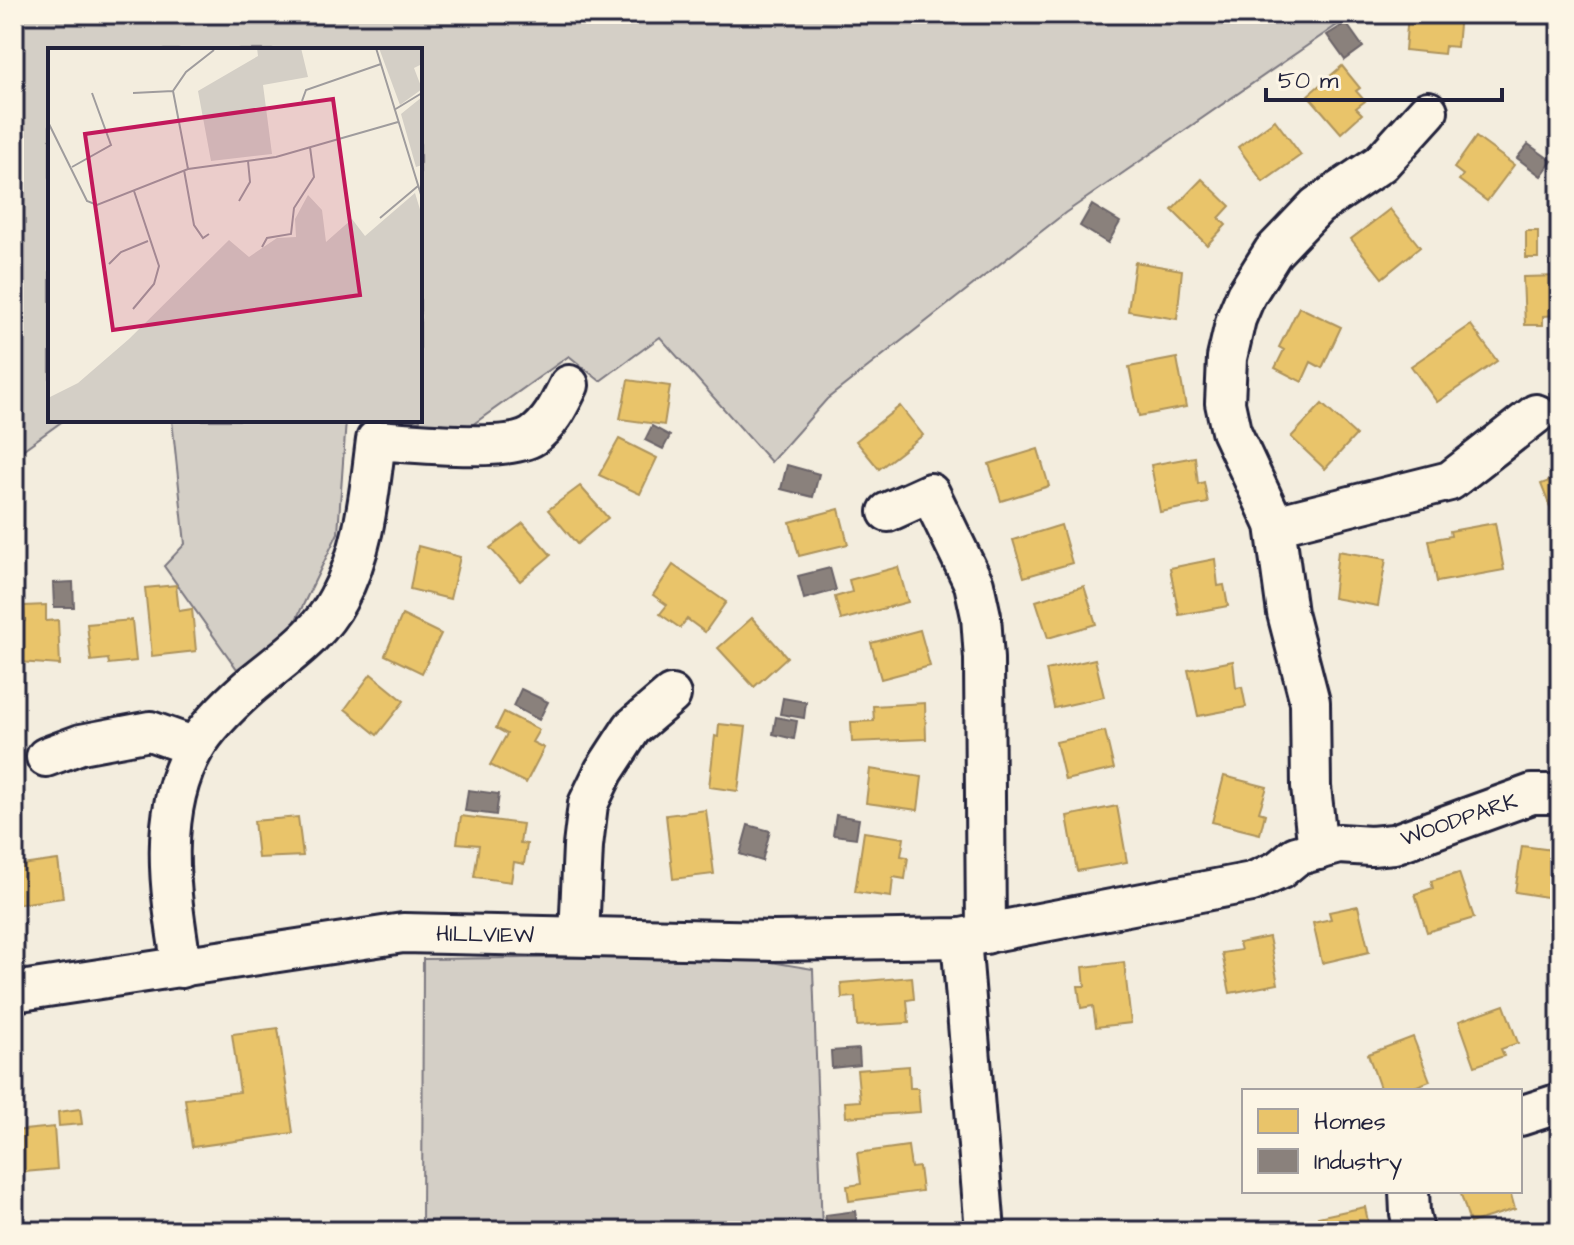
<svg xmlns="http://www.w3.org/2000/svg" width="1574" height="1245" viewBox="0 0 1574 1245" font-family="'Architects Daughter',sans-serif">
<style>
.green{fill:#d4cfc6;stroke:#7b7880;stroke-width:2}
.homes{fill:#e9c46a;stroke:#ad935c;stroke-width:2}
.industry{fill:#8a817c;stroke:#6b6468;stroke-width:2}
.lines{fill:none;stroke-linecap:round;stroke-linejoin:round}
.minor-casing{stroke:#22223b;stroke-width:44}
.minor{stroke:#fcf5e5;stroke-width:38}
.labels{text-anchor:middle;dominant-baseline:central;stroke-width:8;stroke-linejoin:round;paint-order:stroke}
.street-label{font-size:22px;fill:#22223b;stroke:#fcf5e5}
.inset-road{fill:none;stroke:#9f9c9d;stroke-width:2}
.view{fill:#c2185b;fill-opacity:0.15;stroke:#c2185b;stroke-width:4}
.inset-edge{fill:none;stroke:#22223b;stroke-width:4}
</style>
<rect width="100%" height="100%" fill="#f3edde"/>
<filter id="ink" filterUnits="userSpaceOnUse"><feTurbulence type="fractalNoise" baseFrequency=".0125" numOctaves="2"/><feDisplacementMap in="SourceGraphic" scale="16" xChannelSelector="R" yChannelSelector="G"/><feConvolveMatrix kernelMatrix="1 2 1 2 8 2 1 2 1" color-interpolation-filters="sRGB"/></filter>
<g filter="url(#ink)">
<g class="green">
<polygon points="14,14 1353,14 1065,213 827,399 771,462 660,337 600,381 569,356 465,430 374,420 420,420 420,50 50,50 50,420 64,420 14,456"/>
<polygon points="172,420 346,420 338,533 291,630 237,669 164,566 185,544"/>
<polygon points="735,956 813,969 822,1231 422,1231 423,959"/>
</g>
<g class="homes">
<polygon points="1408,14 1460,14 1457,47 1445,46 1444,54 1405,50"/>
<polygon points="1342,66 1360,88 1356,91 1365,101 1356,108 1362,114 1341,133 1308,95"/>
<polygon points="1275,120 1301,155 1263,182 1238,147"/>
<polygon points="1476,137 1514,165 1487,201 1459,180 1463,175 1454,168"/>
<polygon points="1202,179 1230,206 1219,218 1226,225 1207,245 1172,210"/>
<polygon points="1390,209 1420,247 1382,278 1351,239"/>
<rect x="1526" y="231" width="12" height="27"/>
<polygon points="1135,262 1182,270 1177,319 1128,311"/>
<polygon points="1560,276 1560,315 1543,316 1543,325 1525,325 1523,277"/>
<polygon points="1299,307 1341,327 1322,368 1311,362 1302,382 1275,368 1284,350 1279,347"/>
<polygon points="1471,325 1497,361 1437,402 1411,366"/>
<polygon points="1177,358 1186,407 1139,416 1129,367"/>
<polygon points="628,380 670,386 664,425 620,419"/>
<polygon points="1322,404 1356,435 1325,469 1291,437"/>
<polygon points="900,406 923,435 879,469 856,441"/>
<polygon points="619,439 657,458 640,494 599,475"/>
<polygon points="1038,449 1049,486 1001,501 989,464"/>
<polygon points="1195,457 1198,484 1204,482 1208,503 1160,512 1151,465"/>
<polygon points="1560,477 1560,527 1558,527 1541,484"/>
<polygon points="580,486 608,518 577,544 548,510"/>
<polygon points="839,509 848,544 799,556 790,522"/>
<polygon points="523,523 551,555 520,581 490,548"/>
<polygon points="1495,523 1504,570 1437,582 1429,540 1451,536 1450,531"/>
<polygon points="1061,525 1072,563 1024,577 1013,540"/>
<polygon points="418,546 460,557 450,599 410,589"/>
<polygon points="1338,551 1386,559 1378,606 1333,598"/>
<polygon points="1215,559 1218,586 1224,585 1228,606 1179,615 1170,568"/>
<polygon points="673,565 726,602 705,632 687,619 680,628 660,614 667,605 653,595"/>
<polygon points="898,567 908,602 841,620 835,597 852,592 849,580"/>
<polygon points="176,585 179,611 192,609 196,651 152,656 145,588"/>
<polygon points="1084,586 1096,624 1048,638 1036,601"/>
<polygon points="46,605 46,621 58,620 60,665 19,662 17,621 25,621 24,606"/>
<polygon points="402,615 441,634 422,673 385,655"/>
<polygon points="752,618 787,657 754,687 718,648"/>
<polygon points="132,620 136,661 109,664 108,659 91,661 87,624"/>
<polygon points="920,630 930,666 881,679 871,643"/>
<polygon points="1095,659 1104,697 1054,708 1046,670"/>
<polygon points="1233,661 1236,688 1242,687 1246,707 1198,716 1188,670"/>
<polygon points="371,674 404,701 377,735 345,709"/>
<polygon points="925,703 926,739 852,742 851,722 874,721 873,706"/>
<polygon points="504,712 539,730 532,742 544,748 526,783 490,765 507,734 496,728"/>
<polygon points="719,724 746,727 738,791 709,787 715,736 718,737"/>
<polygon points="1105,731 1114,769 1065,780 1056,742"/>
<polygon points="870,769 922,777 918,810 866,803"/>
<polygon points="1224,776 1267,787 1259,812 1265,814 1260,834 1212,822"/>
<polygon points="1117,806 1127,862 1077,871 1067,816"/>
<polygon points="706,810 714,874 673,879 666,815"/>
<polygon points="461,816 523,824 520,843 527,844 524,864 514,862 511,882 474,877 479,845 457,843"/>
<polygon points="298,817 303,856 258,858 254,821"/>
<polygon points="864,832 904,838 901,856 908,857 905,879 893,877 891,897 855,892"/>
<polygon points="1522,846 1560,851 1560,899 1515,892"/>
<polygon points="58,860 63,898 19,904 14,866"/>
<polygon points="1459,873 1474,918 1427,932 1415,894 1433,888 1431,881"/>
<polygon points="1358,906 1369,952 1322,963 1313,923 1331,919 1329,912"/>
<polygon points="1269,937 1278,984 1230,993 1222,953 1241,950 1239,943"/>
<polygon points="1124,962 1131,1023 1096,1027 1093,1006 1081,1008 1078,986 1085,986 1083,967"/>
<polygon points="912,977 914,999 907,1000 909,1023 857,1026 855,997 842,998 841,983"/>
<polygon points="1504,1005 1518,1043 1501,1049 1504,1056 1475,1066 1459,1021"/>
<polygon points="278,1028 293,1133 192,1147 185,1099 240,1092 232,1034"/>
<polygon points="1413,1037 1430,1081 1404,1091 1381,1091 1368,1054"/>
<polygon points="909,1066 910,1088 918,1088 920,1112 846,1117 845,1102 860,1101 857,1070"/>
<polygon points="80,1109 82,1124 59,1126 58,1112"/>
<polygon points="54,1127 57,1169 14,1173 14,1131"/>
<polygon points="908,1146 911,1168 919,1167 922,1191 849,1201 847,1186 861,1184 857,1153"/>
<polygon points="1460,1191 1510,1191 1515,1209 1470,1223"/>
<polygon points="1365,1207 1370,1231 1321,1231 1318,1217"/>
</g>
<g class="industry">
<polygon points="1346,23 1363,47 1345,60 1327,35"/>
<polygon points="1528,144 1552,161 1541,176 1517,158"/>
<polygon points="1092,205 1120,222 1108,243 1080,226"/>
<polygon points="652,426 670,436 663,449 645,440"/>
<polygon points="787,465 819,474 813,497 781,489"/>
<polygon points="830,568 836,590 804,599 798,576"/>
<polygon points="73,582 74,607 54,607 53,583"/>
<polygon points="521,689 548,702 539,720 513,706"/>
<polygon points="783,698 806,702 804,718 780,714"/>
<polygon points="776,717 797,721 794,739 773,734"/>
<polygon points="468,790 499,794 496,815 465,811"/>
<polygon points="836,815 859,819 856,838 833,835"/>
<polygon points="748,825 770,831 762,861 740,854"/>
<polygon points="859,1049 860,1065 832,1068 831,1051"/>
<polygon points="855,1211 858,1231 828,1231 825,1215"/>
</g>
<g class="lines">
<defs>
<g id="minor">
<polyline points="888,512 930,493 974,584 981,616 984,659 986,934"/>
<polyline points="1275,525 1450,481 1536,414"/>
<polyline points="46,757 81,744 150,731 195,747"/>
<polyline points="1318,850 1311,787 1310,702 1287,613 1275,525 1231,431 1225,403 1227,358 1236,319 1246,295 1273,252 1317,206 1381,163 1428,111"/>
<polyline points="579,936 583,846 588,804 604,771 632,728 671,695"/>
<polyline points="961,938 985,1231"/>
<path d="M182,968C171,896 156,814 195,747C208,725 229,705 248,688C279,661 318,638 338,599C365,550 369,494 376,440C408,442 508,453 533,436C551,423 559,405 569,385"/>
<polyline points="14,992 403,933 774,941 961,938 1252,882 1279,870 1296,856 1339,844 1371,846 1394,844 1532,794 1560,794"/>
<polyline points="1520,1116 1560,1103"/>
<polyline points="1409,1191 1410,1213 1414,1231"/>
</g>
</defs>
<use href="#minor" class="minor-casing"/>
<use href="#minor" class="minor"/>
</g>
</g>
<g class="labels">
<g class="street-label">
<text transform="translate(1459 820) rotate(-19)">WOODPARK</text>
<text transform="translate(485 935) rotate(1)">HILLVIEW</text>
</g>
</g>
<g transform="translate(48 48)">
<rect width="374" height="374" fill="#f3edde"/>
<path d="M209,0H253L260,29L215,37L224,106L163,113L150,43L210,8ZM331,0H374V16L366,20L374,41L352,57ZM374,49V117L368,119L353,66ZM367,145L374,168V374H0V350L30,335L81,291L181,192L201,209L229,190L248,189L247,171L260,147L274,162L278,194L304,171L317,188Z" fill="#d4cfc6"/>
<path class="inset-road" d="M328,0L374,150M85,45L125,43M254,53L258,42L333,16M346,62L374,45M0,74L39,153L49,157L140,121L228,109L350,74M24,119L63,97L44,45M140,121L125,43L138,24L166,2M136,122L146,177L155,190L161,186M191,153L202,134L200,113M332,170L370,138M214,199L219,190L243,186L246,160L266,129L262,99M61,216L73,204L100,193M85,261L106,236L111,218L86,143"/>
<path class="view" d="M285,51L312,247L65,282L37,86Z"/>
<rect width="374" height="374" class="inset-edge"/>
</g>
<rect width="1574" height="1245" fill="none" stroke="#fcf5e5" stroke-width="48"/>
<rect x="24" y="24" width="1526" height="1197" fill="none" stroke="#22223b" stroke-width="3" filter="url(#ink)"/>
<rect x="1242" y="1089" width="280" height="104" fill="#fcf5e5" stroke="#a5a1a1" stroke-width="2"/>
<rect x="1258" y="1109" width="40" height="24" fill="#e9c46a" stroke="#a5a1a1" stroke-width="2"/>
<text x="1314" y="1129" font-size="24" fill="#22223b">Homes</text>
<rect x="1258" y="1149" width="40" height="24" fill="#8a817c" stroke="#a5a1a1" stroke-width="2"/>
<text x="1314" y="1169" font-size="24" fill="#22223b">Industry</text>
<path d="M1266 88v12h236v-12" fill="none" stroke="#22223b" stroke-width="4"/>
<text x="1278" y="88" font-size="24" fill="#22223b" stroke="#fcf5e5" stroke-width="6" paint-order="stroke">50 m</text>
</svg>
